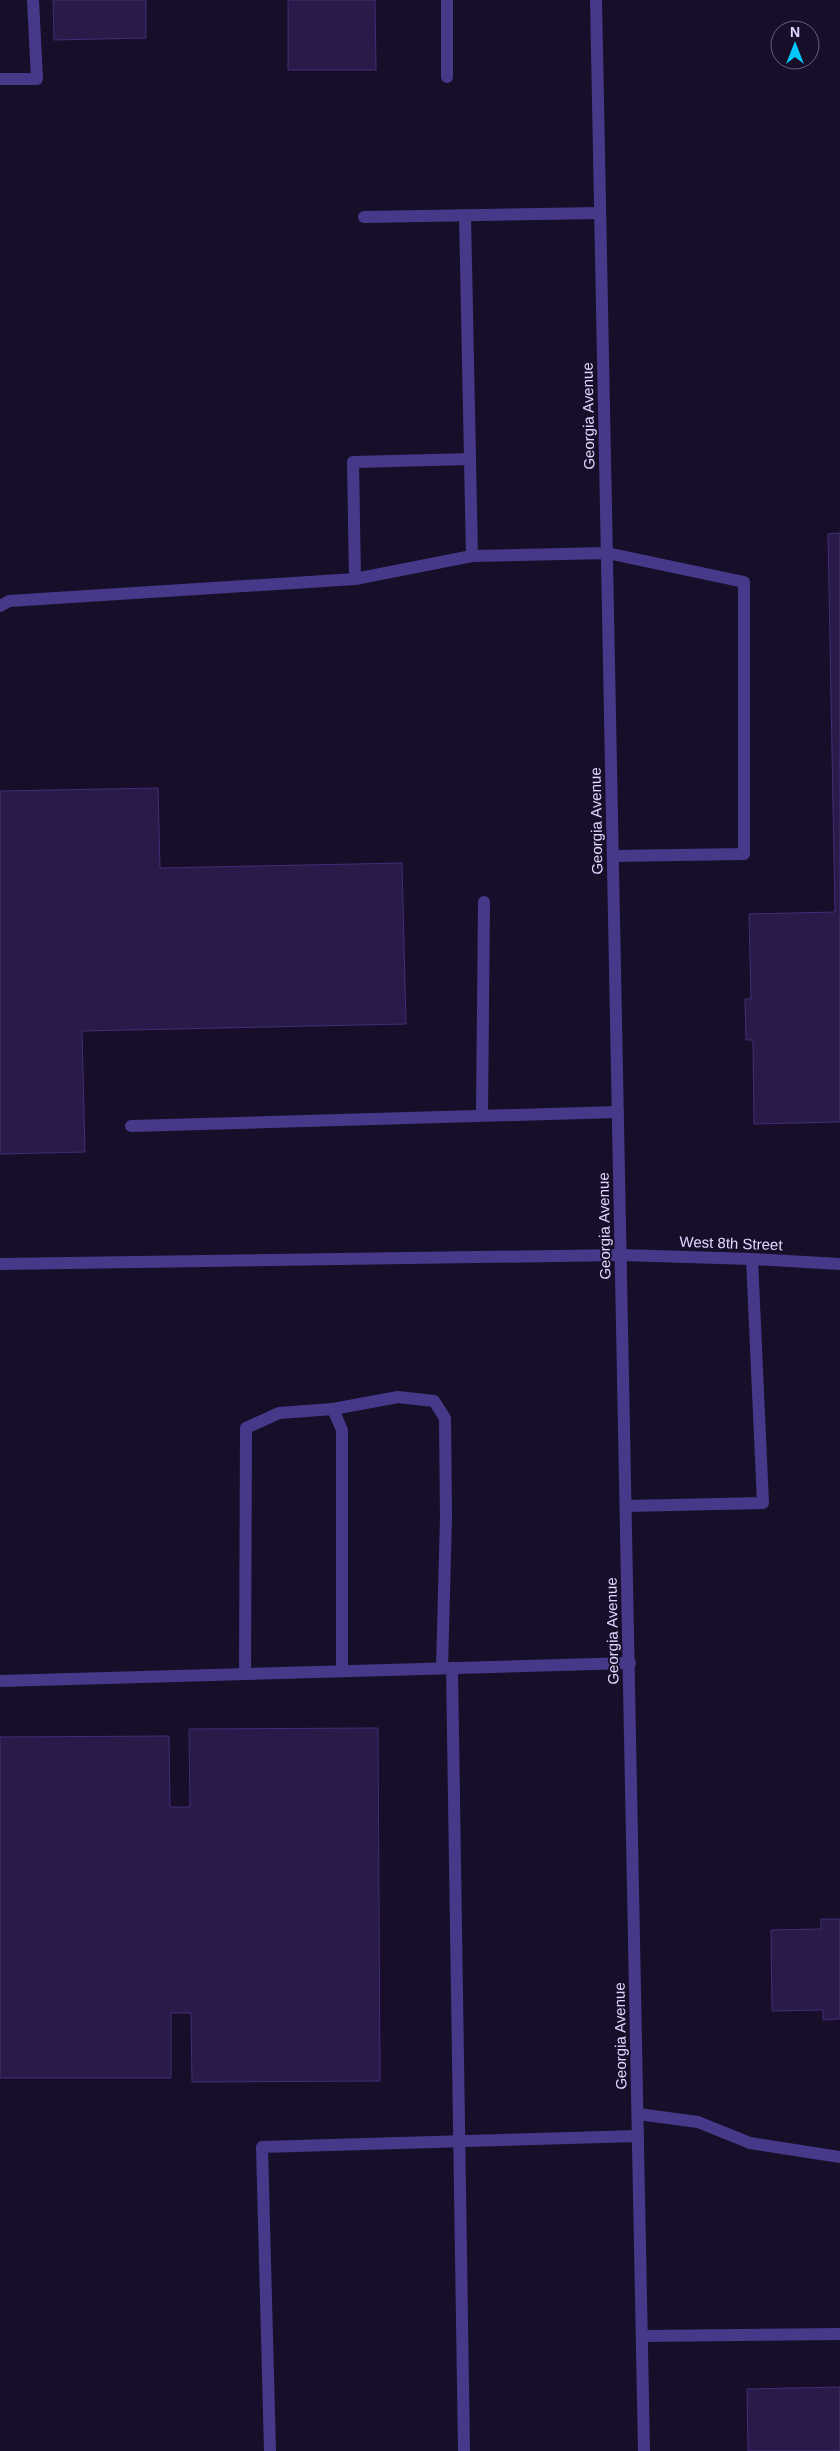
<svg xmlns="http://www.w3.org/2000/svg" width="840" height="2451" viewBox="0 0 840 2451" font-family="Helvetica,sans-serif">
<style>
.building{fill:#2a1a4a;stroke:#442c77}
.lines{fill:none;stroke-linecap:round;stroke-linejoin:round}
.service{stroke:#463989;stroke-width:12}
.minor{stroke:#463989;stroke-width:12}
.tertiary{stroke:#463989;stroke-width:12}
.labels{text-anchor:middle;dominant-baseline:central;stroke-width:4;stroke-linejoin:round;paint-order:stroke}
.street-label{font-size:15px;fill:#e0d7ff;stroke:#170f29}
</style>
<rect width="100%" height="100%" fill="#170f29"/>
<g class="building">
<polygon points="53,0 146,0 146,38 54,40"/>
<polygon points="288,0 375,0 376,70 288,70"/>
<polygon points="840,533 840,1122 754,1124 753,1040 746,1040 745,999 751,999 749,914 835,912 828,534"/>
<polygon points="158,788 160,868 402,863 406,1024 82,1031 85,1152 0,1154 0,791"/>
<polygon points="378,1728 380,2081 192,2082 191,2013 171,2013 171,2078 0,2078 0,1737 169,1736 170,1807 190,1807 189,1729"/>
<polygon points="821,1919 840,1919 840,2019 823,2020 823,2010 772,2011 771,1930 821,1929"/>
<polygon points="840,2387 840,2451 748,2451 747,2389"/>
</g>
<g class="lines">
<g class="service">
<polyline points="447,77 447,0"/>
<polyline points="0,79 37,79 33,0"/>
<polyline points="465,215 472,556"/>
<polyline points="364,217 600,213"/>
<polyline points="355,579 353,462 470,459"/>
<polyline points="0,606 9,601 355,579 472,556 607,553 744,582 744,854 613,856"/>
<polyline points="482,1115 484,902"/>
<polyline points="131,1126 618,1112"/>
<polyline points="0,1264 621,1255"/>
<polyline points="333,1409 398,1397 434,1401 445,1418 446,1517 442,1668"/>
<polyline points="626,1506 763,1503 752,1259"/>
<polyline points="452,1668 464,2451"/>
<polyline points="245,1674 246,1428 279,1413 333,1409 342,1430 342,1671"/>
<polyline points="0,1681 630,1663"/>
<polyline points="638,2114 698,2122 750,2143 840,2157"/>
<polyline points="642,2336 840,2334"/>
<polyline points="270,2451 262,2147 638,2136"/>
</g>
<polyline class="minor" points="621,1255 752,1259 840,1264"/>
<polyline class="tertiary" points="596,0 644,2451"/>
</g>
<g class="labels">
<g class="street-label">
<text transform="translate(588 416) rotate(-91)">Georgia Avenue</text>
<text transform="translate(596 821) rotate(-91)">Georgia Avenue</text>
<text transform="translate(604 1226) rotate(-91)">Georgia Avenue</text>
<text transform="translate(731 1243) rotate(2)">West 8th Street</text>
<text transform="translate(612 1631) rotate(-91)">Georgia Avenue</text>
<text transform="translate(620 2036) rotate(-91)">Georgia Avenue</text>
</g>
</g>
<g transform="translate(795 45)"><circle r="24" fill="#170f29" stroke="#675f7f"/>
<path d="M0-4L9 19L0 12L-9 19Z" fill="#03c7ff"/>
<text y="-8" font-size="14" font-weight="bold" text-anchor="middle" fill="#e0d7ff">N</text>
</g>
</svg>
